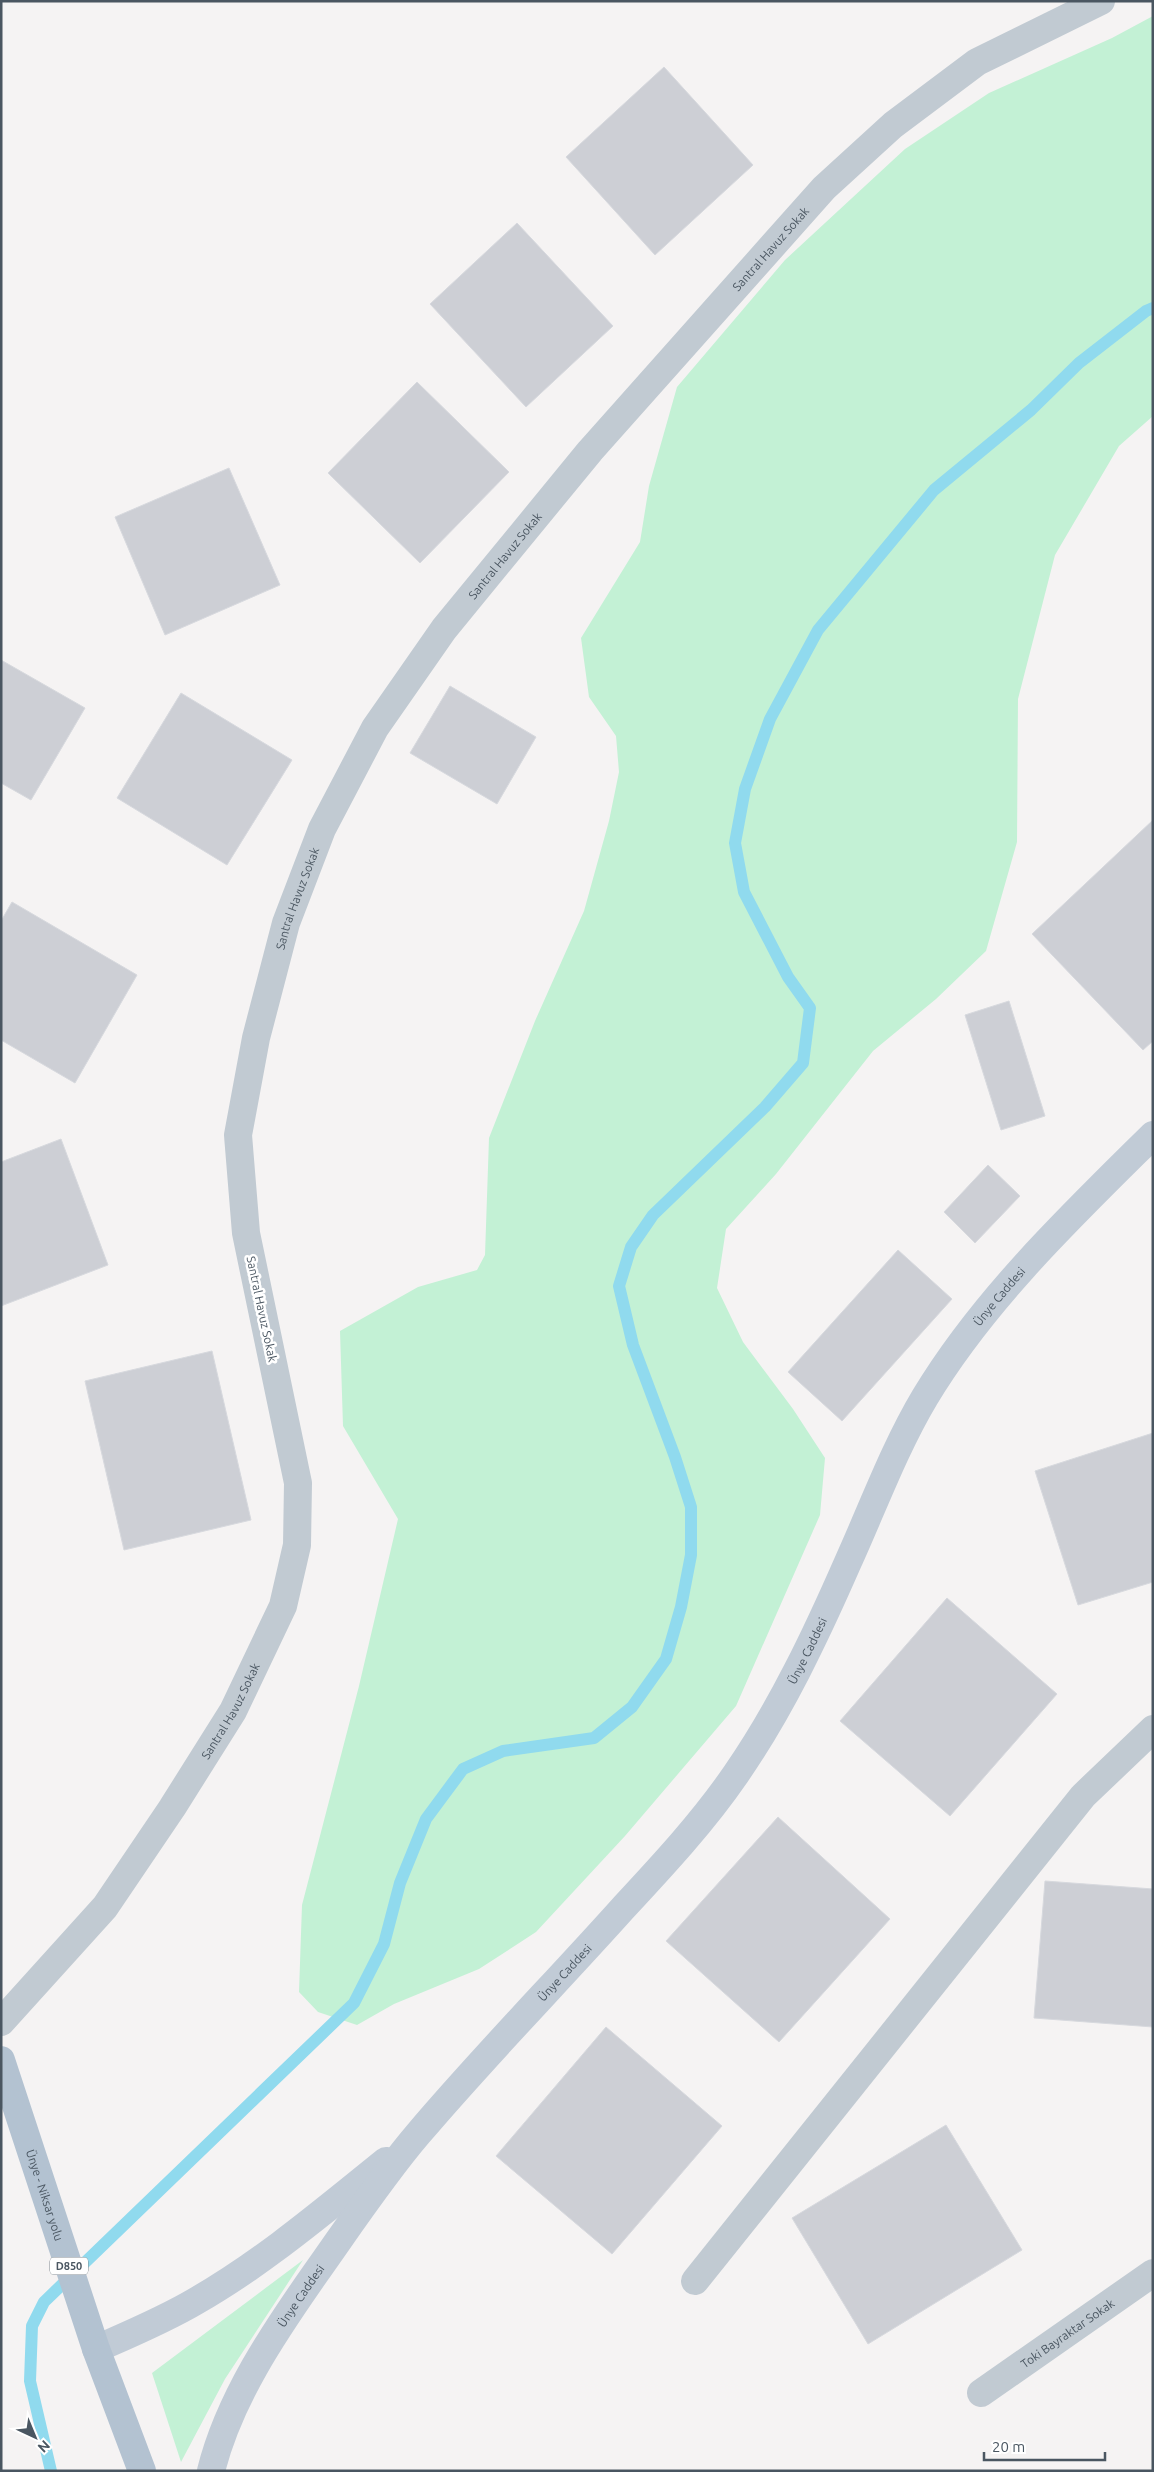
<svg xmlns="http://www.w3.org/2000/svg" width="1154" height="2472" viewBox="0 0 1154 2472" font-family="Ubuntu,sans-serif">
<style>
.green{fill:#c3f1d5}
.lines{fill:none;stroke-linecap:round;stroke-linejoin:round}
.stream{stroke:#90daee;stroke-width:12}
.building{fill:#cdcfd5;stroke:#d7d9de}
.street{stroke:#c1cad2;stroke-width:28}
.secondary{stroke:#c1cbd6;stroke-width:28}
.primary{stroke:#b3c2d1;stroke-width:28}
.labels{text-anchor:middle;dominant-baseline:central;stroke-width:5;stroke-linejoin:round;paint-order:stroke}
.shield{fill:#fff;stroke:#808990;stroke-width:1}
.shield-label{font-size:11px;font-weight:bold;fill:#4a5661}
.street-label{font-size:12px;fill:#4a5661;stroke:#fff}
</style>
<rect width="100%" height="100%" fill="#f5f3f3"/>
<g class="green">
<polygon points="1153,16 1153,416 1119,446 1055,555 1018,699 1017,842 986,951 936,999 873,1051 776,1174 726,1229 717,1288 743,1342 793,1409 825,1458 820,1515 736,1706 625,1836 536,1932 479,1969 394,2004 357,2025 318,2012 299,1992 302,1905 359,1686 398,1519 343,1426 340,1331 418,1287 477,1270 485,1255 489,1138 535,1021 584,911 609,821 619,772 616,736 589,697 581,638 640,542 649,486 677,387 785,260 905,149 989,93 1112,38"/>
<polygon points="303,2260 225,2379 181,2462 152,2373"/>
</g>
<g class="lines">
<polyline class="stream" points="51,2471 30,2381 32,2326 44,2302 354,2003 384,1944 400,1883 426,1819 463,1769 503,1751 594,1738 632,1707 666,1659 681,1607 691,1555 691,1507 675,1457 633,1345 619,1286 631,1247 653,1215 765,1107 803,1063 810,1008 788,977 744,892 735,843 745,789 770,719 818,630 934,490 1031,410 1079,363 1146,311 1153,308"/>
</g>
<g class="building">
<polygon points="664,67 753,165 655,255 566,157"/>
<polygon points="517,223 613,326 526,407 430,304"/>
<polygon points="417,382 509,472 420,563 328,473"/>
<polygon points="229,468 280,585 165,635 115,517"/>
<polygon points="1,660 85,708 31,800 1,783"/>
<polygon points="450,686 536,737 497,804 410,753"/>
<polygon points="181,693 292,760 227,865 117,798"/>
<polygon points="1153,820 1153,1041 1143,1050 1032,934"/>
<polygon points="12,902 137,975 75,1083 1,1040 1,921"/>
<polygon points="1009,1001 1045,1116 1001,1130 965,1015"/>
<polygon points="61,1139 108,1265 1,1306 1,1162"/>
<polygon points="988,1165 1020,1196 975,1243 944,1212"/>
<polygon points="898,1250 952,1299 842,1421 788,1372"/>
<polygon points="212,1351 251,1520 124,1550 85,1381"/>
<polygon points="1153,1433 1153,1582 1078,1605 1035,1471"/>
<polygon points="947,1598 1057,1694 950,1816 840,1721"/>
<polygon points="778,1817 890,1919 779,2042 666,1941"/>
<polygon points="1045,1881 1153,1889 1153,2027 1034,2018"/>
<polygon points="606,2027 722,2126 612,2254 496,2156"/>
<polygon points="946,2125 1022,2250 868,2344 792,2218"/>
</g>
<g class="lines">
<g class="street">
<path id="s1" d="M1,2022L105,1907L172,1808L233,1711L283,1606L297,1545L298,1483L246,1233L238,1135L256,1038L286,923L322,829L375,728L444,629L590,451L824,188L893,125L977,62L1101,1"/>
<polyline points="695,2281 1083,1796 1153,1729"/>
<path id="s2" d="M981,2393L1153,2273"/>
</g>
<g class="secondary">
<path d="M96,2349C130,2334 164,2320 196,2301C264,2262 325,2210 386,2161"/>
<path id="s3" d="M211,2471C229,2399 273,2334 315,2274C347,2229 382,2176 418,2134C484,2056 556,1983 624,1907C663,1865 703,1822 736,1774C781,1709 816,1635 848,1562C873,1507 894,1449 925,1397C984,1299 1072,1215 1153,1135"/>
</g>
<path class="primary" id="s4" d="M1,2060L96,2349L142,2471"/>
</g>
<g class="labels">
<rect class="shield" x="50" y="2257.5" width="38" height="17" rx="4"/>
<g class="shield-label">
<text x="69" y="2266">D850</text>
</g>
<g class="street-label">
<text stroke="none"><textPath href="#s1" startOffset="2038">Santral Havuz Sokak</textPath></text>
<text stroke="none"><textPath href="#s1" startOffset="1632">Santral Havuz Sokak</textPath></text>
<text stroke="none"><textPath href="#s1" startOffset="1228">Santral Havuz Sokak</textPath></text>
<text stroke="none"><textPath href="#s3" startOffset="1426">Ünye Caddesi</textPath></text>
<text transform="translate(262 1309) rotate(78)">Santral Havuz Sokak</text>
<text stroke="none"><textPath href="#s3" startOffset="1021">Ünye Caddesi</textPath></text>
<text stroke="none"><textPath href="#s1" startOffset="388">Santral Havuz Sokak</textPath></text>
<text stroke="none"><textPath href="#s3" startOffset="616">Ünye Caddesi</textPath></text>
<text stroke="none"><textPath href="#s4" startOffset="142">Ünye - Niksar yolu</textPath></text>
<text stroke="none"><textPath href="#s3" startOffset="198">Ünye Caddesi</textPath></text>
<text stroke="none"><textPath href="#s2" startOffset="105">Toki Bayraktar Sokak</textPath></text>
</g>
</g>
<rect width="1154" height="2472" fill="none" stroke="#4a5661" stroke-width="5"/>
<g transform="translate(35 2437) rotate(136)" stroke="#ffffff" stroke-width="4" paint-order="stroke">
<path d="M0-4L9 19L0 12L-9 19Z" fill="#4a5661"/>
<text y="-8" font-size="14" font-weight="bold" text-anchor="middle" fill="#4a5661">N</text>
</g>
<path d="M984 2452v8h121v-8" fill="none" stroke="#4a5661" stroke-width="2.5"/>
<text x="992" y="2452" font-size="15" fill="#4a5661" stroke="#ffffff" stroke-width="4" paint-order="stroke">20 m</text>
</svg>
